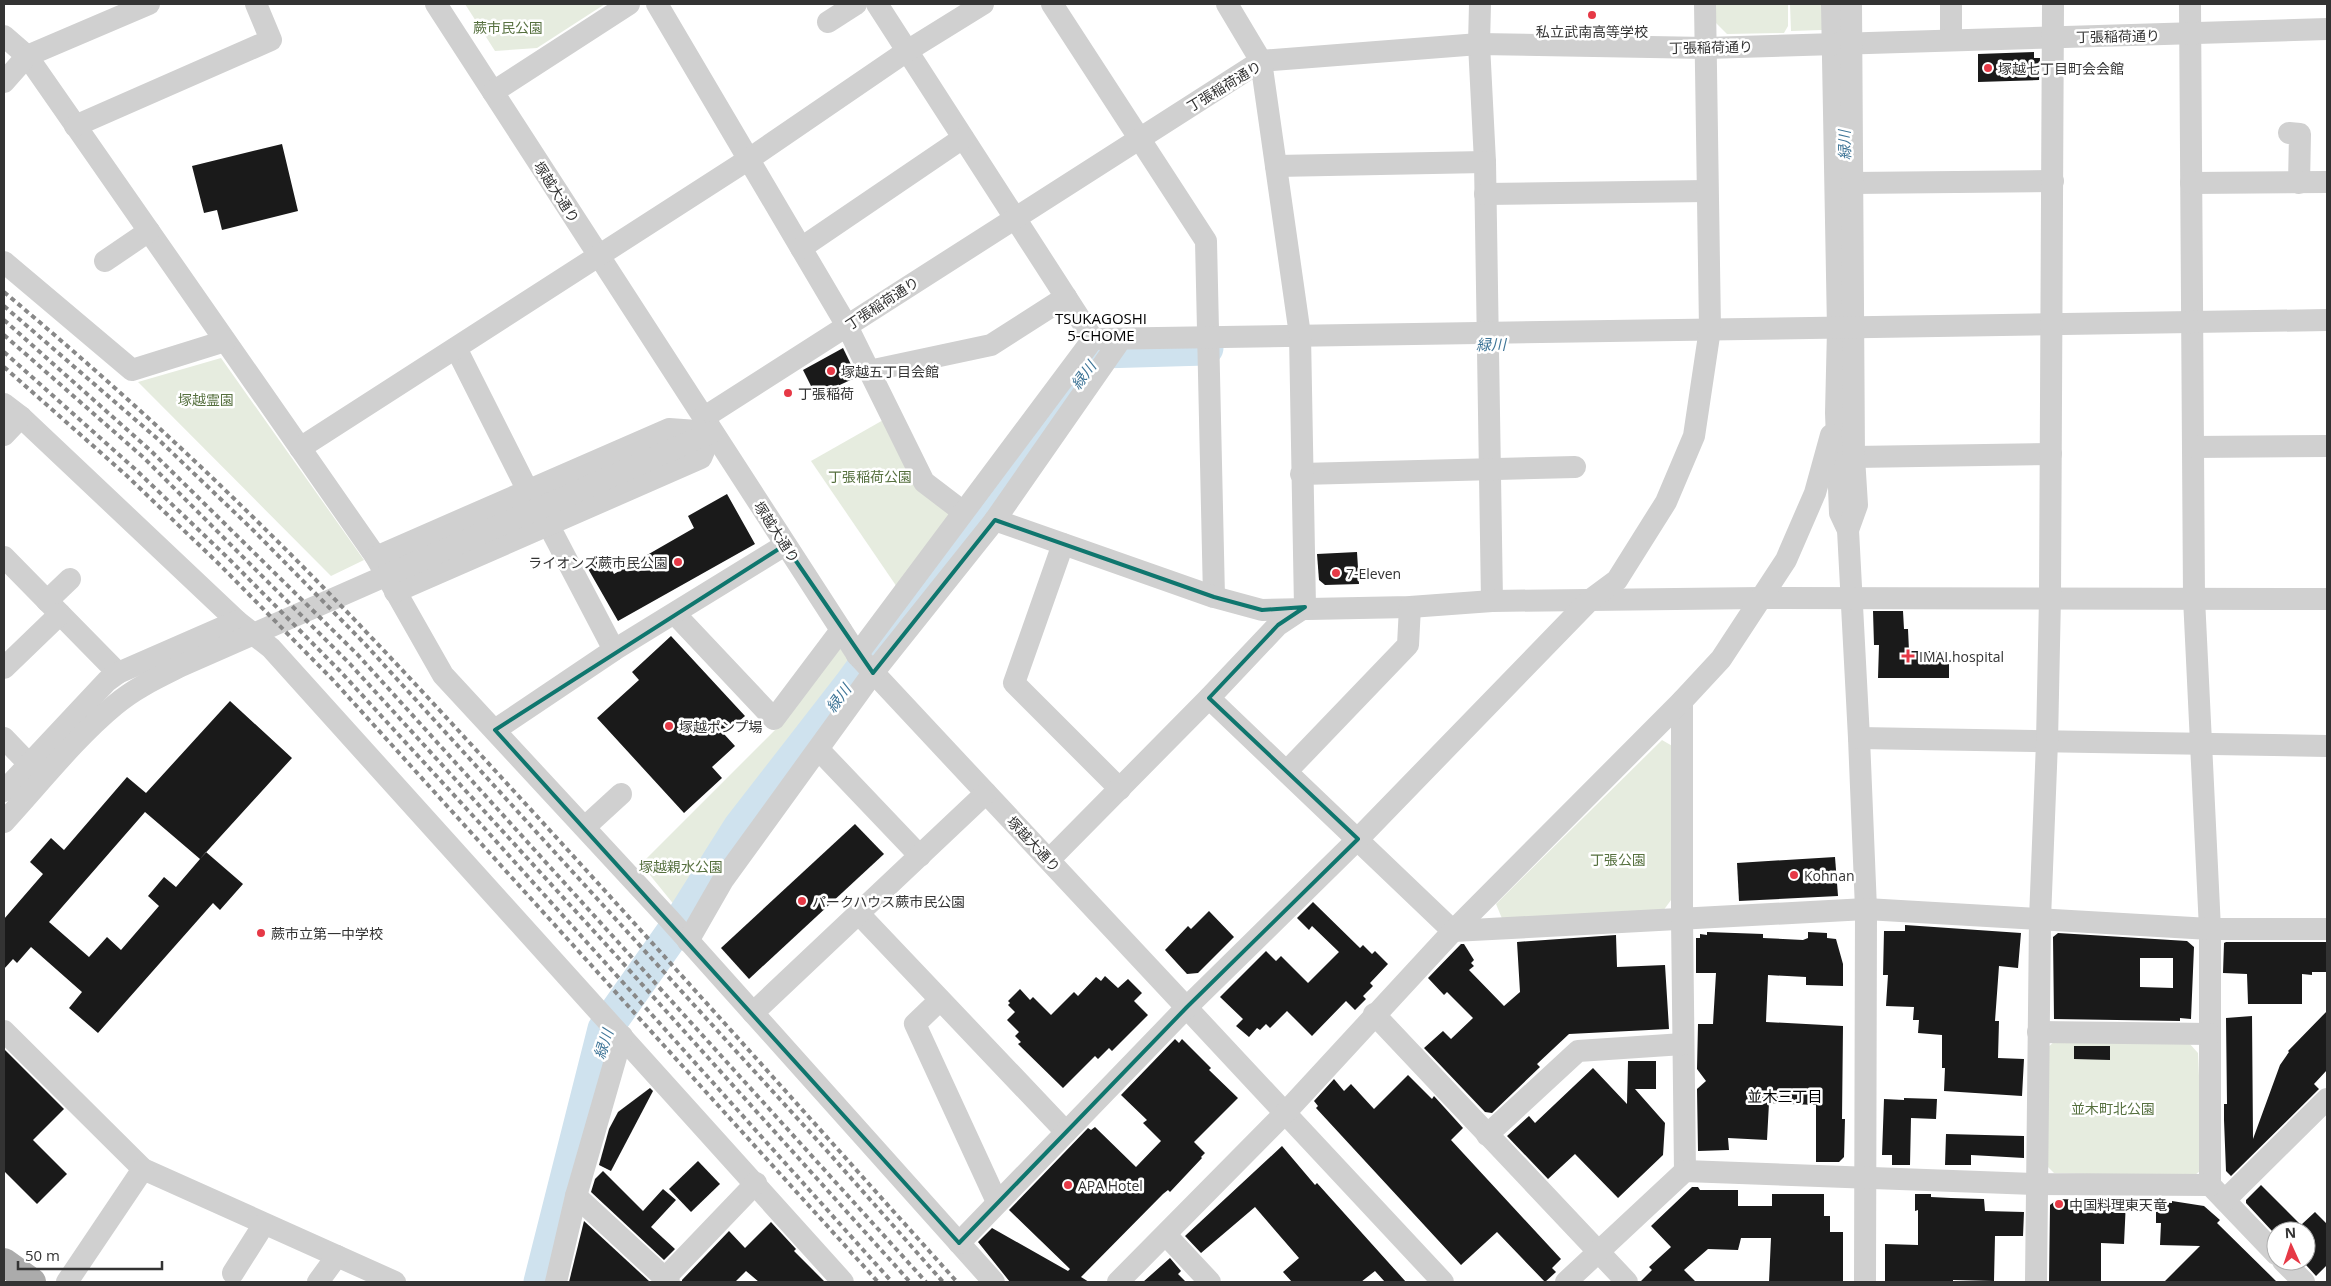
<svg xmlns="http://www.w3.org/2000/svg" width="2331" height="1286" viewBox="0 0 2331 1286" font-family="'Open Sans','Noto Sans JP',sans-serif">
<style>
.green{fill:#e6ecdf}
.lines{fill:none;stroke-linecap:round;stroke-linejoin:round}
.river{stroke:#cfe2ee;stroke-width:35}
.building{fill:#1a1a1a;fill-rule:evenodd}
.minor{stroke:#d0d0d0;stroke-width:22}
.major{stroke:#ababab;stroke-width:28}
.rail{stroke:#888;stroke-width:4;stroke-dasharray:5 4;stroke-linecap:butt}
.marked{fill:none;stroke:#0f766e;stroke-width:4;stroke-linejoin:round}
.poi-dot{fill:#e63946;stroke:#fff;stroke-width:2}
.labels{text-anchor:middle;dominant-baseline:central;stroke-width:5;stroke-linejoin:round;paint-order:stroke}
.park-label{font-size:14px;fill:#56703f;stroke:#fff}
.poi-label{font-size:14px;fill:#333;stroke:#fff;text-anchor:start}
.street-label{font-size:14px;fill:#333;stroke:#fff}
.water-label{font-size:15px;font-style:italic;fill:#3f7597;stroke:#fff}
.neighbourhood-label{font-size:15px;fill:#000;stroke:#fff}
</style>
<rect width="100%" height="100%" fill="#fff"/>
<g class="green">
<polygon points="465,4 605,4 537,48 495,51"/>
<polygon points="1714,4 1788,4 1788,26 1784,33 1727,34 1714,21"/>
<polygon points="1790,4 1827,4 1823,30 1791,31"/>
<polygon points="221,358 364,560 331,576 138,382"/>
<polygon points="885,419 956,511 899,590 811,461"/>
<polygon points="840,648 858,674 740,828 684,917 641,864 775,730"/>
<polygon points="1662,740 1674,747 1674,896 1663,911 1503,921 1496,904"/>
<polygon points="2056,1040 2188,1042 2198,1053 2203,1169 2192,1177 2054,1173 2046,1165 2045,1050"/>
</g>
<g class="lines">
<polyline class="river" points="541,1282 605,1029 684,917 740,828 851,685 962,533 1101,351 1206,348"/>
</g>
<g class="building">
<polygon points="2034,52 2034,58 2040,58 2039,80 1978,82 1978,54"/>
<polygon points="282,144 298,211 222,230 217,210 204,213 192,166"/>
<polygon points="843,348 857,377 816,396 803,370"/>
<polygon points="727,494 755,544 618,621 587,567 605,557 614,574 694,528 688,516"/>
<polygon points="1357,552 1359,584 1325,585 1319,580 1317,554"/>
<polygon points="1873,611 1903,611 1904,629 1908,629 1909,651 1949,651 1949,678 1878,678 1879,645 1874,645"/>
<polygon points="671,636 745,716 724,734 735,746 712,767 722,778 684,813 597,718 639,680 632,672"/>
<polygon points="230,701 292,758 200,859 145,812 49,922 89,957 107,937 121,950 159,906 148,896 164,877 176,887 206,852 243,884 220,910 213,903 98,1033 69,1008 82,992 31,947 17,963 13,959 4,969 4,919 43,874 30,862 51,838 64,850 127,777 146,793"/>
<polygon points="855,824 884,854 749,979 721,948"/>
<polygon points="1835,857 1838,896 1739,901 1737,863"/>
<polygon points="1313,902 1360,948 1363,945 1372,954 1375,951 1388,964 1370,983 1373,986 1363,996 1366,999 1355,1010 1346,1001 1312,1036 1287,1011 1270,1028 1266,1024 1260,1030 1257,1028 1249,1037 1236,1026 1243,1019 1220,997 1266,951 1276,961 1281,956 1308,983 1339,952 1312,926 1309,930 1297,918"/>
<polygon points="1209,911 1234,937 1198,973 1187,974 1165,950 1188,926 1191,929"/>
<polygon points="1905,925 2021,933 2018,968 1999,966 1995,1021 1999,1021 1998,1058 2024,1059 2022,1096 1944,1091 1945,1068 1942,1068 1942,1035 1918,1033 1919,1020 1913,1020 1914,1007 1886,1006 1888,975 1883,975 1884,931 1905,931"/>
<polygon points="1707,932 1763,934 1763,938 1803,940 1808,938 1808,932 1827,933 1827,938 1836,939 1843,964 1843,986 1806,985 1806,977 1768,975 1766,1022 1843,1026 1842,1119 1845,1119 1844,1157 1839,1162 1816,1162 1816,1105 1769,1103 1767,1140 1728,1138 1729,1150 1698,1151 1697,1089 1706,1081 1697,1069 1698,1024 1713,1024 1716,973 1696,973 1696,938 1700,938 1700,934 1707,935"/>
<path d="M2058,933L2187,941L2194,947L2191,1019L2180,1018V1021L2054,1019L2053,937ZM2140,958H2173V988L2140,987Z"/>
<polygon points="1616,935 1617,967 1665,965 1669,1029 1569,1034 1537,1064 1540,1067 1492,1113 1485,1112 1424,1048 1443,1031 1451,1039 1473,1018 1447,992 1444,995 1428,978 1461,944 1464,944 1474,960 1471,963 1474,966 1469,970 1504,1006 1520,992 1517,942"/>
<polygon points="2226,942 2327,942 2327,972 2312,972 2312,975 2302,974 2302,1004 2248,1004 2247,974 2223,973 2224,943"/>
<polygon points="1105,976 1118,988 1128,979 1142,993 1134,1001 1148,1015 1112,1051 1109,1048 1098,1059 1095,1056 1063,1088 1018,1044 1021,1042 1015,1036 1019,1032 1007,1020 1015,1012 1008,1005 1010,1003 1008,1001 1020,989 1030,1000 1033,997 1051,1015 1074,992 1078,996 1096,977 1101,981"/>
<polygon points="2327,1011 2327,1070 2314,1084 2319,1089 2231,1176 2226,1171 2224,1120 2224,1104 2227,1104 2226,1018 2252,1016 2253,1139 2280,1065 2289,1052 2288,1051"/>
<polygon points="1175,1039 1179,1043 1182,1039 1211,1068 1209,1070 1238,1098 1194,1142 1205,1153 1201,1157 1202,1158 1170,1192 1168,1190 1163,1194 1081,1277 1089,1282 1010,1282 978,1242 992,1228 1068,1271 1070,1269 1009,1210 1088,1128 1091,1130 1095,1127 1136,1167 1161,1141 1143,1123 1147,1120 1121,1095"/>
<polygon points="2074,1046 2110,1046 2110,1060 2074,1059"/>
<polygon points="4,1049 64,1109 33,1140 67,1174 37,1204 4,1171"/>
<polygon points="1628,1061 1656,1061 1656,1089 1635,1089 1665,1123 1663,1155 1618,1198 1575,1154 1548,1179 1507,1136 1529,1116 1535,1123 1593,1068 1627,1104"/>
<polygon points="1408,1075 1432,1099 1434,1096 1463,1128 1451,1140 1561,1259 1552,1268 1556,1272 1545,1282 1497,1232 1461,1265 1316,1108 1318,1106 1314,1101 1334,1079 1344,1091 1351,1084 1374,1109"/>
<polygon points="650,1088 653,1091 611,1171 599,1165 609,1129 618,1112"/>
<polygon points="1904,1098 1937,1099 1936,1119 1911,1118 1910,1165 1892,1165 1892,1155 1882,1155 1884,1099 1904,1100"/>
<polygon points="1946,1134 2024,1136 2024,1158 1971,1155 1971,1165 1945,1165"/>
<polygon points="1282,1146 1315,1185 1317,1183 1406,1282 1385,1282 1375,1271 1361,1282 1292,1282 1283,1272 1299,1258 1255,1207 1201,1253 1185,1236"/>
<polygon points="698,1161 720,1184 691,1212 669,1189"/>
<polygon points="603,1171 643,1211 663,1189 676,1200 651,1227 675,1249 664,1260 591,1192 595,1179"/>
<polygon points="2261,1185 2301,1225 2315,1212 2327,1224 2327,1265 2316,1276 2306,1265 2306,1231 2272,1231 2246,1203 2246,1200"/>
<polygon points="1692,1187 1698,1187 1700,1190 1738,1190 1738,1206 1772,1206 1772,1194 1824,1194 1824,1216 1830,1216 1830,1232 1843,1232 1843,1282 1769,1282 1771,1238 1741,1238 1738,1250 1708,1249 1684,1270 1696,1282 1640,1282 1652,1270 1649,1267 1671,1247 1651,1226"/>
<polygon points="1915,1194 1931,1194 1931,1197 1951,1198 1984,1199 1985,1211 2024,1212 2023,1236 1995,1236 1994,1281 1953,1280 1953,1282 1885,1282 1885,1244 1918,1245 1918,1210 1915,1211"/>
<polygon points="2058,1199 2126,1201 2124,1244 2101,1243 2101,1282 2049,1282 2050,1205"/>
<polygon points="2172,1201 2204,1206 2220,1220 2217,1223 2277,1282 2164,1282 2200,1246 2160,1245 2161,1223 2156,1223 2156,1202 2172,1203"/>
<polygon points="584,1221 650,1282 569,1282"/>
<polygon points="771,1222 796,1249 794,1251 825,1282 759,1282 746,1271 735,1282 682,1282 682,1280 729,1231 745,1248"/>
<polygon points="1170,1258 1181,1271 1178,1274 1186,1282 1143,1282"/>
</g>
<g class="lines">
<g class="minor">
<polyline points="436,4 858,656 1443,1282"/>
<polyline points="657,4 847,326 924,482 962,511"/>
<polyline points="877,4 1093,339"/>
<polyline points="1052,4 1206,241 1214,597"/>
<polyline points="1480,4 1479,44 1485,162 1492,601"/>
<polyline points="1832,4 1838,329 1836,413 1840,513 1848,530 1859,738 1866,909 1865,1282"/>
<polyline points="1951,4 1951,40"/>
<polyline points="2190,4 2194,598 2210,929 2210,1185 2276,1254"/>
<polyline points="828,22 856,4"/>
<polyline points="4,36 27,56 376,557 443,675 669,919 994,1282"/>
<polyline points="4,82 27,56 149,4"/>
<polyline points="493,92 629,4"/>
<polyline points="75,126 271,40 256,4"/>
<polyline points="2289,133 2300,134 2299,183"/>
<polyline points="1276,166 1485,162"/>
<polyline points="1852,183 2053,181"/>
<polyline points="2191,183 2327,182"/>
<polyline points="1485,194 1707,191"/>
<polyline points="801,248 963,138"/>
<polyline points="105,261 149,231"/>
<polyline points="4,262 132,370 225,341"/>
<polyline points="456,348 528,491"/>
<polyline points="869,371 991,345 1066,297"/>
<polyline points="4,404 21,417 237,621 271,648 843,1282"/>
<polyline points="703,418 1261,61 1479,44 1706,48 2327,29"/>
<polyline points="4,435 21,417"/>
<polyline points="2193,447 2327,446"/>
<polyline points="300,448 749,159 907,51 983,4"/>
<polyline points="1854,457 2051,454"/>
<polyline points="1301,474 1575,467"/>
<polyline points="995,520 1214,597 1262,610 1410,607 1492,601 1762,598 2327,599"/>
<polyline points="549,526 614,650"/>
<polyline points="1848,530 1857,505 1854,457 1851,4"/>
<polyline points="1063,544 1014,683 1120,789"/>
<polyline points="4,557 118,673"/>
<polyline points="376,557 669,429 711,432"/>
<polyline points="395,592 701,458 712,432"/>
<polyline points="47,601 70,579"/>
<polyline points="675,614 774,719 841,630"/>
<polyline points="857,655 1093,339 2327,320"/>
<polyline points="4,668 60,614"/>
<polyline points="1209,698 1453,931 1866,909 2210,929 2327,929"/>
<polyline points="1682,701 1682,918 1685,1171"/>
<polyline points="495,730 614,650 785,545"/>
<polyline points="4,738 28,763"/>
<polyline points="1859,738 2327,746"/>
<polyline points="819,750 920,856"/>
<polyline points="1287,771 1408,645 1410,607"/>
<polyline points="4,791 107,681 118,673 237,621"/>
<path d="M4,822C39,784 76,737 115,705C135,688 159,677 181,666L712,432"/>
<polyline points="585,827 621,794"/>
<polyline points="1049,860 1209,698 1278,625 1305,607 1300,335 1261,61 1227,4"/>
<polyline points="859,914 1066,1132"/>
<polyline points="688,941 723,880 873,673 995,520 1121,339"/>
<polyline points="940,1000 915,1024 997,1202"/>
<polyline points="753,1013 986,793"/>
<polyline points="1374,1014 1627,1282"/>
<polyline points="4,1031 143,1169 395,1282"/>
<polyline points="2038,1032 2210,1034"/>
<polyline points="1487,1135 1578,1051 1683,1044"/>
<polyline points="576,1196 669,1282"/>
<polyline points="2225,1200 2327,1099"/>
<polyline points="1166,1235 1210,1282"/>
<polyline points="959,1243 1187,1007 1358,839 1590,600 1617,580 1666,502 1694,436 1710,329 1705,4"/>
<polyline points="2283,1261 2304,1282"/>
<polyline points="233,1273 264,1224"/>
<polyline points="665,1278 756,1183"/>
<polyline points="67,1282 143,1169"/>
<polyline points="318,1282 337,1256"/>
<polyline points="556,1282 576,1196 622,1036"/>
<polyline points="1118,1282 1285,1113 1453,931 1682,701 1721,659 1786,560 1815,493 1831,435"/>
<polyline points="1566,1282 1685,1171 2036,1184 2210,1185"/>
<polyline points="2036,1282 2040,919 2047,742 2050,597 2053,4"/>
</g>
<polyline class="major" points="4,1262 32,1282"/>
<g class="rail">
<path d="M4,292C92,366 178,443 260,524C351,613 436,706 522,800C668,959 812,1121 957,1282"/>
<polyline points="4,306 160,441 253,530 365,644 828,1152 943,1282"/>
<polyline points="4,320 151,451 358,655 926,1282"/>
<polyline points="4,335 144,458 350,664 612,951 910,1282"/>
<polyline points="4,352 135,469 227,557 340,671 486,830 892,1282"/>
<polyline points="4,367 126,475 220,565 333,680 878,1282"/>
</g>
</g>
<path class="marked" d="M995,520L1214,597L1262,610L1305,607L1278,625L1209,698L1358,839L1187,1007L959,1243L495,730L785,545L873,673Z"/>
<g class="poi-dot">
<circle cx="1592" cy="15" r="5"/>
<circle cx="1988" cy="68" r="5"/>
<circle cx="831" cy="371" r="5"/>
<circle cx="788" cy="393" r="5"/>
<circle cx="678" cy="562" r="5"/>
<circle cx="1336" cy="573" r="5"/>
<path d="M1905.5 648.5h5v5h5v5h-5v5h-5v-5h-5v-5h5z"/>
<circle cx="669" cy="726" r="5"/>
<circle cx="1794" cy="875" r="5"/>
<circle cx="802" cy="901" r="5"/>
<circle cx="261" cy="933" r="5"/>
<circle cx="1068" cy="1185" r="5"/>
<circle cx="2059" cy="1204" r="5"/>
</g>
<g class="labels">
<g class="park-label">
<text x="508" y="27">蕨市民公園</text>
<text x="206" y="399">塚越霊園</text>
<text x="870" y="476">丁張稲荷公園</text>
<text x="1618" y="859">丁張公園</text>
<text x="681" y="866">塚越親水公園</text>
<text x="2113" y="1108">並木町北公園</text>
</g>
<g class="poi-label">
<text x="1592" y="31" text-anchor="middle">私立武南高等学校</text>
<text x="1998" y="68">塚越七丁目町会会館</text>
<text x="841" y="371">塚越五丁目会館</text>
<text x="798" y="393">丁張稲荷</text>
<text x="668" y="562" text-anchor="end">ライオンズ蕨市民公園</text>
<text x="1346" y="573">7-Eleven</text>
<text x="1919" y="656">IMAI.hospital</text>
<text x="679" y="726">塚越ポンプ場</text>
<text x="1804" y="875">Kohnan</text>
<text x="812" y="901">パークハウス蕨市民公園</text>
<text x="271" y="933">蕨市立第一中学校</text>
<text x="1078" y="1185">APA Hotel</text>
<text x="2069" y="1204">中国料理東天竜</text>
</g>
<g class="street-label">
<text transform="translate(2118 36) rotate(-1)">丁張稲荷通り</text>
<text transform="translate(1711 47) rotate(-1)">丁張稲荷通り</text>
<text transform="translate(1224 86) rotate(-31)">丁張稲荷通り</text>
<text transform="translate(557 192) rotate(57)">塚越大通り</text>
<text transform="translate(882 303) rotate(-33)">丁張稲荷通り</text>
<text transform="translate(777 532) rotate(57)">塚越大通り</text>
<text transform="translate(1034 844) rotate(47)">塚越大通り</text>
</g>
<g class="water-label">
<text transform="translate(1844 145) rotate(-91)">緑川</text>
<text transform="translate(1491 344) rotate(-1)">緑川</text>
<text transform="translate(1083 375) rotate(-53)">緑川</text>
<text transform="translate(838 698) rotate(-53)">緑川</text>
<text transform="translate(603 1044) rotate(-72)">緑川</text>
</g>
<g class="neighbourhood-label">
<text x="1101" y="318">TSUKAGOSHI<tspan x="1101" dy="17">5-CHOME</tspan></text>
<text x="1785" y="1096">並木三丁目</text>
</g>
</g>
<rect width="2331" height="1286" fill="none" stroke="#333333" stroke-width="10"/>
<g transform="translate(2291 1246) rotate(357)"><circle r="24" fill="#ffffff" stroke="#adadad"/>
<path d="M0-4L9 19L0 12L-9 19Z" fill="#e63946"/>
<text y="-8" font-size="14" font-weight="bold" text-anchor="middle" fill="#333333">N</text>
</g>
<path d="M18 1261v8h144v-8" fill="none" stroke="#333333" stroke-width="2.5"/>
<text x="25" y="1261" font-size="15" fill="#333333" stroke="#ffffff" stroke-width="4" paint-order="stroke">50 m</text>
</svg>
